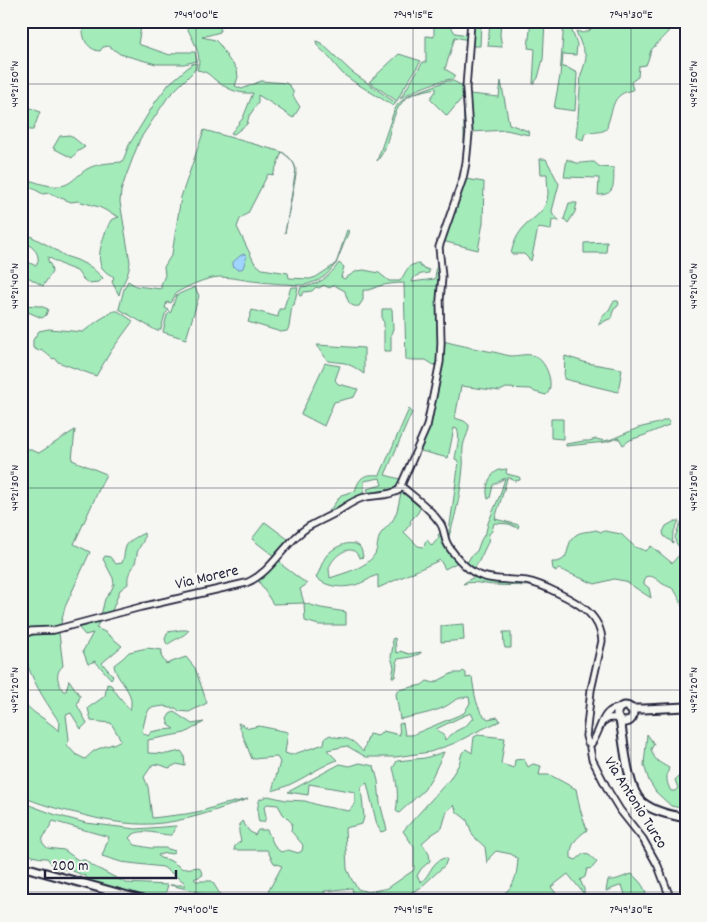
<svg xmlns="http://www.w3.org/2000/svg" width="707" height="922" viewBox="0 0 707 922" font-family="Dekko,sans-serif">
<style>
.green{fill:#a3ecba;stroke:#62877a;fill-rule:evenodd}
.water{fill:#9fd4fd;stroke:#6d8daf}
.lines{fill:none;stroke-linecap:round;stroke-linejoin:round}
.minor-casing{stroke:#22223b;stroke-width:9}
.major-casing{stroke:#22223b;stroke-width:11}
.minor{stroke:#f6f6f2;stroke-width:5.5}
.major{stroke:#f6f6f2;stroke-width:7}
.ticks{fill:none;stroke:#22223b;stroke-width:1;stroke-opacity:0.45}
.labels{text-anchor:middle;dominant-baseline:central;stroke-width:5;stroke-linejoin:round;paint-order:stroke}
.street-label{font-size:16px;fill:#22223b;stroke:#f6f6f2}
.neatline{fill:none;stroke:#22223b;stroke-width:2}
.ticks-label{font-size:12px;text-anchor:middle;fill:#22223b}
</style>
<rect width="100%" height="100%" fill="#f6f6f2"/>
<filter id="ink" filterUnits="userSpaceOnUse"><feTurbulence type="fractalNoise" baseFrequency=".02" numOctaves="2"/><feDisplacementMap in="SourceGraphic" scale="10" xChannelSelector="R" yChannelSelector="G"/><feConvolveMatrix kernelMatrix="1 2 1 2 8 2 1 2 1" color-interpolation-filters="sRGB"/></filter>
<g filter="url(#ink)">
<g class="green">
<path d="M77,21H140L141,27L138,44L170,55L177,52H195L197,61L184,64H156L120,54L109,46L103,47L100,51C93,51 85,44 84,37C82,30 84,26 77,21Z"/>
<path d="M184,21H221L220,32L202,37L215,40L220,45L229,60L234,65L237,70L238,77L235,86L242,89L261,81L286,83L290,86L293,91V96L300,107L293,118L271,103L258,95V103L249,116L247,124L234,134L231,133L243,118L253,93C239,94 229,90 218,82C209,76 210,72 197,70C204,54 190,36 184,21Z"/>
<path d="M434,21C445,21 450,24 455,33L468,35V40L455,37L445,69L455,75L453,79C442,79 408,92 400,99L423,62H426V36L434,37Z"/>
<polygon points="473,21 481,21 480,46 472,46"/>
<polygon points="490,21 501,21 500,35 502,47 488,46"/>
<polygon points="531,21 545,21 543,59 538,78 533,84 535,49 528,48"/>
<polygon points="564,21 568,21 577,44 576,55 563,54 562,67 568,68 577,73 575,111 554,108 560,76"/>
<path d="M592,21H651L653,26L661,21H672L668,32L651,50L648,60L646,65L639,66L638,77L631,82L633,90C612,94 614,106 608,123C607,126 608,128 605,130C600,133 590,132 585,133L583,140L576,137L578,117L581,75L585,63L586,57L576,31L583,33L589,31L591,29Z"/>
<path d="M316,41L321,43L352,72L396,103L393,106C377,95 358,86 343,74C336,67 332,60 325,53C321,49 317,47 316,41Z"/>
<polygon points="399,54 421,61 402,91 397,101 369,82"/>
<path d="M197,63L196,68L193,72L168,97L140,139L126,176L121,191L120,202L130,262C129,277 122,282 119,295L112,282L114,277C111,275 106,273 104,270C93,260 105,232 111,220L119,217L99,207L78,201L71,202L49,193L43,194L32,188L25,186H21V158H24L23,178C36,182 51,189 65,185C73,182 80,173 87,169C98,163 110,163 122,162L124,158L129,145L137,132L156,101L169,84L192,64Z"/>
<path d="M447,81H453L463,86L466,135L462,176C461,166 464,157 464,148C464,131 464,115 463,99L462,98L447,116L430,99L436,91V88C428,90 420,91 413,94C392,104 392,129 385,148C383,153 380,157 377,161L394,111L398,104L409,95Z"/>
<polygon points="501,81 509,124 528,131 529,135 506,130 471,132 469,94 499,97"/>
<polygon points="25,108 31,108 40,112 33,130 29,130 21,126 21,109"/>
<path d="M204,130L282,152C291,158 296,163 296,175L285,233L296,169C294,161 288,157 282,152L273,175L268,174L248,213L240,219L237,227L254,262L262,269L288,273L289,278L310,279L316,277L336,264L347,230L349,231L337,261C331,271 323,280 311,283C304,286 296,285 288,284C279,284 270,283 261,282C247,281 233,277 219,277C205,278 188,286 176,293L171,303L167,302L165,308L169,310L165,314L161,329L157,331L119,309L124,289L128,281L136,286L161,289V285L165,275L164,267L172,254L181,197Z"/>
<polygon points="70,135 85,147 77,152 72,158 53,148 60,136"/>
<path d="M540,159H546L559,184L552,211L553,215L560,221L552,220L551,230L538,228L531,261L524,254H511C513,244 517,234 525,226C535,216 547,211 548,194C548,188 547,181 547,174H541Z"/>
<path d="M567,159C579,166 581,162 594,162L600,167L614,168C613,182 617,195 598,195L599,178L564,177Z"/>
<polygon points="465,179 484,182 483,223 478,250 442,241 452,213 456,213 457,211 454,208"/>
<polygon points="569,203 577,203 575,212 568,223 564,219"/>
<path d="M21,231L51,247L65,256L77,260L91,267L103,278L99,282L88,283L83,279L77,271L64,266L48,257V261L51,266L52,272L43,286L21,273V269L26,261L36,266C37,263 39,260 38,257C37,249 28,244 21,241Z"/>
<polygon points="607,242 606,253 584,253 584,243"/>
<path d="M339,263L344,267L341,277L344,279L357,271L364,270L379,273L389,281H400C406,273 407,263 419,264L421,267L429,270V273C422,274 414,274 412,282L435,279L436,268L437,266H439L440,274L438,325L440,326L437,367L426,360H406L404,283C395,283 388,284 379,286C373,288 370,291 363,290V300L359,306C349,308 347,299 345,291L334,285C330,289 328,288 324,285L319,288L316,287L312,291L304,292L301,296H300L299,294L301,287C318,286 329,277 339,263Z"/>
<polygon points="195,287 199,296 186,339 163,332 167,315 171,312 176,296 179,294"/>
<polygon points="291,287 298,287 294,305 292,305 289,327 287,331 281,332 248,322 252,310 278,317 279,309 284,309 285,304"/>
<polygon points="615,301 618,301 619,304 617,307 614,309 612,314 612,318 607,320 598,325 604,314 609,310 613,302"/>
<polygon points="21,305 40,306 48,309 46,315 42,318 21,309"/>
<polygon points="382,309 392,309 393,329 391,334 391,351 384,351 384,322 382,320"/>
<polygon points="114,311 118,311 133,321 111,351 96,376 58,362 55,358 53,359 41,349 39,351 33,348 33,340 39,331 49,329 83,332 99,320"/>
<path d="M443,341C458,345 473,348 488,351C496,352 504,355 511,356C518,356 528,353 534,356C546,359 556,387 546,395L535,392L531,389L506,388L500,391L461,386L455,418L464,421L469,425C469,433 464,439 463,447C462,454 464,460 463,467C461,491 456,516 448,539L459,461L455,459C456,450 461,437 457,429L454,428L448,458L417,450L427,429Z"/>
<polygon points="317,345 364,348 364,374 354,367 345,363 328,361 325,357"/>
<polygon points="565,356 587,363 622,369 618,392 564,379"/>
<polygon points="325,363 328,364 340,366 335,380 338,384 358,389 354,397 334,402 324,426 301,414"/>
<path d="M409,409L412,412L385,475L400,479C395,494 382,492 369,493L367,489L382,485L380,478L364,481V491L363,493L352,499L346,505L327,514L341,495L355,491C360,476 364,474 380,475Z"/>
<polygon points="551,419 563,419 563,439 551,438"/>
<polygon points="665,420 668,420 670,422 669,425 666,426 645,435 630,440 623,445 619,438 606,442 566,446 566,444 584,441 589,441 596,439 605,441 612,439 638,428 659,423"/>
<polygon points="75,430 72,460 106,474 74,544 90,552 65,607 60,627 30,629 21,633 21,575 23,572 21,570 21,457 26,448 39,453"/>
<path d="M507,469L506,472L507,474L519,477L520,478V480L514,481L511,478H507C504,492 499,505 495,519L519,525L518,528L509,524L494,523L492,531L489,534L488,542L479,561L474,569L467,563L471,556L477,551L481,540L486,532L488,523L500,495L505,478L493,485L490,498L488,499C485,489 488,475 499,470C500,470 506,469 507,469Z"/>
<path d="M404,491L420,505L421,507L417,514L410,521L411,523L404,532L418,546L423,547L425,545V542L427,540L432,546L439,537L438,535L441,532C444,547 447,551 458,562L445,569L440,560L378,588V575C372,576 369,580 363,582C349,589 327,589 316,577C321,570 321,562 327,555C333,548 349,539 359,546C362,549 362,553 363,557L360,558C358,556 356,552 354,551C345,546 330,560 329,569C329,571 330,576 330,578C344,573 367,568 375,554C378,548 377,541 380,535C384,528 392,524 395,516C398,510 399,501 401,493Z"/>
<path d="M686,511V552C680,548 675,545 675,537Z"/>
<path d="M675,521H679C675,529 671,535 673,543L664,536L663,532L666,526Z"/>
<polygon points="265,522 289,540 275,557 252,539"/>
<path d="M596,530L601,532L605,531L621,534L635,547L646,551L651,546L672,563L680,554L686,558V615C683,608 679,595 673,589C671,587 666,586 663,584C657,580 653,574 645,577L644,584L649,588L651,598L625,581L614,579L595,584L559,569L556,571L553,569L552,562C555,562 557,562 560,561C571,557 565,542 576,535C581,531 590,532 596,530Z"/>
<path d="M144,533C145,540 142,543 139,548C136,553 137,560 134,565C130,574 127,573 128,584L120,590L111,613L101,615L105,599L111,591L114,584L113,578L103,559L105,556L110,557L116,564L122,563C124,558 124,555 125,550C126,541 137,537 144,533Z"/>
<polygon points="279,559 283,566 307,584 300,589 304,603 321,608 346,612 346,625 319,625 305,621 304,603 273,604 258,580"/>
<path d="M477,577L491,580L524,583L526,586C516,585 506,586 496,585C484,585 475,580 463,584L470,579Z"/>
<polygon points="100,621 96,628 105,632 122,646 102,663 113,676 111,679 95,661 88,664 83,651 93,633 85,635 78,627"/>
<polygon points="463,624 464,640 441,642 441,626"/>
<path d="M181,630H189C184,637 174,639 167,645L165,639L168,632Z"/>
<path d="M503,632H511V648H505C503,643 504,638 503,632Z"/>
<path d="M59,633L63,666C54,673 58,683 63,691H66L69,680L80,696L77,705L87,723L81,729L71,713L66,715L69,739L67,745L75,754L85,759C89,756 92,751 98,749C106,745 114,745 121,740L111,723L91,721L88,708L105,696L107,684L111,685C116,694 124,702 130,710C136,690 116,682 114,665L123,658L129,652L147,648L162,650L161,656L166,664L186,657L195,668L207,703L189,712L179,711L176,708H170L164,706L150,708L146,715L142,732L148,736L151,732L161,730L175,729L169,725L167,719L170,714L174,712L192,724L204,722L185,733L148,740V753L167,754L181,751L184,755L185,766L177,764L169,768L161,765L153,764L144,777L148,787L152,818L186,814L202,811L221,805L248,799C217,810 185,822 152,824C126,825 101,820 76,813C57,809 39,804 21,796V702C28,706 30,709 35,713C43,718 51,724 59,731L60,723C48,705 35,686 28,666C26,660 26,653 25,646L21,647V640C37,630 43,637 59,633Z"/>
<path d="M395,638L396,652L399,653L400,651L409,654L421,652V653C413,657 406,658 398,659L396,662L397,664L395,677H392L394,667L391,657L393,645L392,639Z"/>
<path d="M463,671L466,673V678L472,677C474,690 476,713 488,719L498,717L500,721L478,731L455,743L430,752L395,757H366L347,746L327,750L337,760C314,769 296,785 272,791L280,762L277,757L252,759L238,723L249,728L259,726L288,732L285,753L291,755L324,744L325,738L330,735C335,738 340,737 347,739C354,741 358,746 363,752L369,734L378,736L383,731L400,735L399,724L403,723L405,735H412L464,713L470,703L469,697C454,697 453,704 440,709C427,714 414,716 400,719L396,694L398,690L422,685L427,681L434,683L453,673H461ZM471,713L474,719L471,720L466,726L456,731L445,740L444,736L436,729L463,716Z"/>
<path d="M647,734L654,744L651,749C654,761 659,762 669,768C666,776 666,783 671,791H675L678,788L675,780L678,777L686,774V809L671,806L656,792L649,781L644,765Z"/>
<path d="M478,735L505,738L501,764L514,768L515,760L524,759L528,767L533,764L541,766L539,775H550L576,789L580,809L587,830C576,838 570,844 571,858L576,860L583,854L589,855L597,862L592,868L587,869L585,877L580,880L584,889V894L568,874L551,887L562,901H493C497,896 503,895 507,891C516,883 517,871 518,859L511,854L496,851L490,857L487,863L485,847L473,836L467,820L457,812L454,805L447,811L442,828L431,835L422,843L429,854L430,861L421,869L417,876L421,882C431,875 430,863 444,858L447,859L445,865L420,888L399,899L395,895L391,893L384,896L382,901H355L352,888L324,891L326,901H263L282,866L274,863L267,850H234L235,846L241,841C239,833 237,828 242,821L249,831L255,835L258,830H267L275,847L281,852L288,850L298,853L302,851L303,845L291,831L292,823L283,814L278,805L267,804L264,807L266,817L264,822H259C257,815 257,805 260,799L268,796L286,800L305,801L321,806L349,811L355,804V792L309,784L308,795L288,792L340,764L350,766L360,763L374,766L378,781L380,803L387,830L381,832L377,825L367,783L361,787L364,817L362,824L345,828L347,869L352,880L358,889L368,892L388,888L414,870V847L403,831L450,779L459,764L462,753L466,749L472,753L474,737Z"/>
<path d="M444,752L432,777L424,790L399,813L396,811C399,796 397,782 393,768L397,761L425,758Z"/>
<path d="M21,802L56,815L86,823L136,829L176,826L174,832L171,835C157,835 139,826 129,838L135,845L150,848H165L175,851L172,854L166,853L158,855L160,858L169,860L183,869L199,867L203,875L194,879L196,881H212L224,901H215L212,898L195,891L170,885H185L184,882L163,867L121,862L102,856L109,837L53,821L43,838L42,842L47,848L64,850L78,860H85L91,865L126,883L168,885L163,901H154L95,885L85,876L68,869H59L54,867L47,858C36,858 29,856 21,848Z"/>
<path d="M632,874C641,883 646,887 647,901H627L622,885L606,891L608,880C617,881 623,876 632,874Z"/>
<polygon points="31,896 72,901 21,901"/>
</g>
<polygon class="water" points="245,254 247,256 243,268 241,269 236,269 233,266 233,262 241,255"/>
<g class="lines">
<defs>
<g id="minor">
<path d="M401,486C414,497 430,508 440,523C444,528 444,535 446,541C450,551 467,570 477,574C491,581 510,579 526,581C538,583 548,588 558,593C579,603 601,616 602,641L591,690L586,736L588,743"/>
<path d="M21,636L31,631L54,630L141,607L246,583C273,572 284,542 308,527C317,522 326,518 335,513C344,508 352,501 362,498C375,494 387,497 399,490L427,426L440,362L441,343L440,300L442,277L439,247L463,178L466,163L469,133L466,88L471,21"/>
<polyline points="604,721 609,718 618,718"/>
<path d="M591,744C602,731 600,709 620,708"/>
<polyline points="590,748 592,759 609,792 620,810 643,839 658,866 668,892 671,901"/>
</g>
<g id="major">
<circle cx="625" cy="714" r="8"/>
<polyline points="630,709 644,709 686,707"/>
<path d="M620,720C624,740 627,789 642,802C654,812 671,815 686,818"/>
<polyline points="21,866 146,901"/>
</g>
</defs>
<use href="#minor" class="minor-casing"/>
<use href="#major" class="major-casing"/>
<use href="#minor" class="minor"/>
<use href="#major" class="major"/>
</g>
</g>
<path class="ticks" d="M196,21V901M413,21V901M631,21V901M21,84H686M21,286H686M21,488H686M21,690H686M21,892H686"/>
<g class="labels">
<g class="street-label">
<text transform="translate(207 578) rotate(-13)">Via Morere</text>
<text transform="translate(635 803) rotate(58)">Via Antonio Turco</text>
</g>
</g>
<rect width="707" height="922" fill="none" stroke="#f6f6f2" stroke-width="55"/>
<path d="M45 870v8h131v-8" fill="none" stroke="#22223b" stroke-width="2.5"/>
<text x="52" y="870" font-size="15" fill="#22223b" stroke="#f6f6f2" stroke-width="4" paint-order="stroke">200 m</text>
<rect x="28" y="28" width="652" height="866" class="neatline"/>
<g class="ticks-label">
<text x="196" y="18">7°49'00"E</text>
<text x="413" y="18">7°49'15"E</text>
<text x="631" y="18">7°49'30"E</text>
<text transform="translate(14 84) rotate(-90)" y="4">44°21'50"N</text>
<text transform="translate(693 84) rotate(-90)" y="4">44°21'50"N</text>
<text transform="translate(14 286) rotate(-90)" y="4">44°21'40"N</text>
<text transform="translate(693 286) rotate(-90)" y="4">44°21'40"N</text>
<text transform="translate(14 488) rotate(-90)" y="4">44°21'30"N</text>
<text transform="translate(693 488) rotate(-90)" y="4">44°21'30"N</text>
<text transform="translate(14 690) rotate(-90)" y="4">44°21'20"N</text>
<text transform="translate(693 690) rotate(-90)" y="4">44°21'20"N</text>
<text x="196" y="913">7°49'00"E</text>
<text x="413" y="913">7°49'15"E</text>
<text x="631" y="913">7°49'30"E</text>
</g>
</svg>
